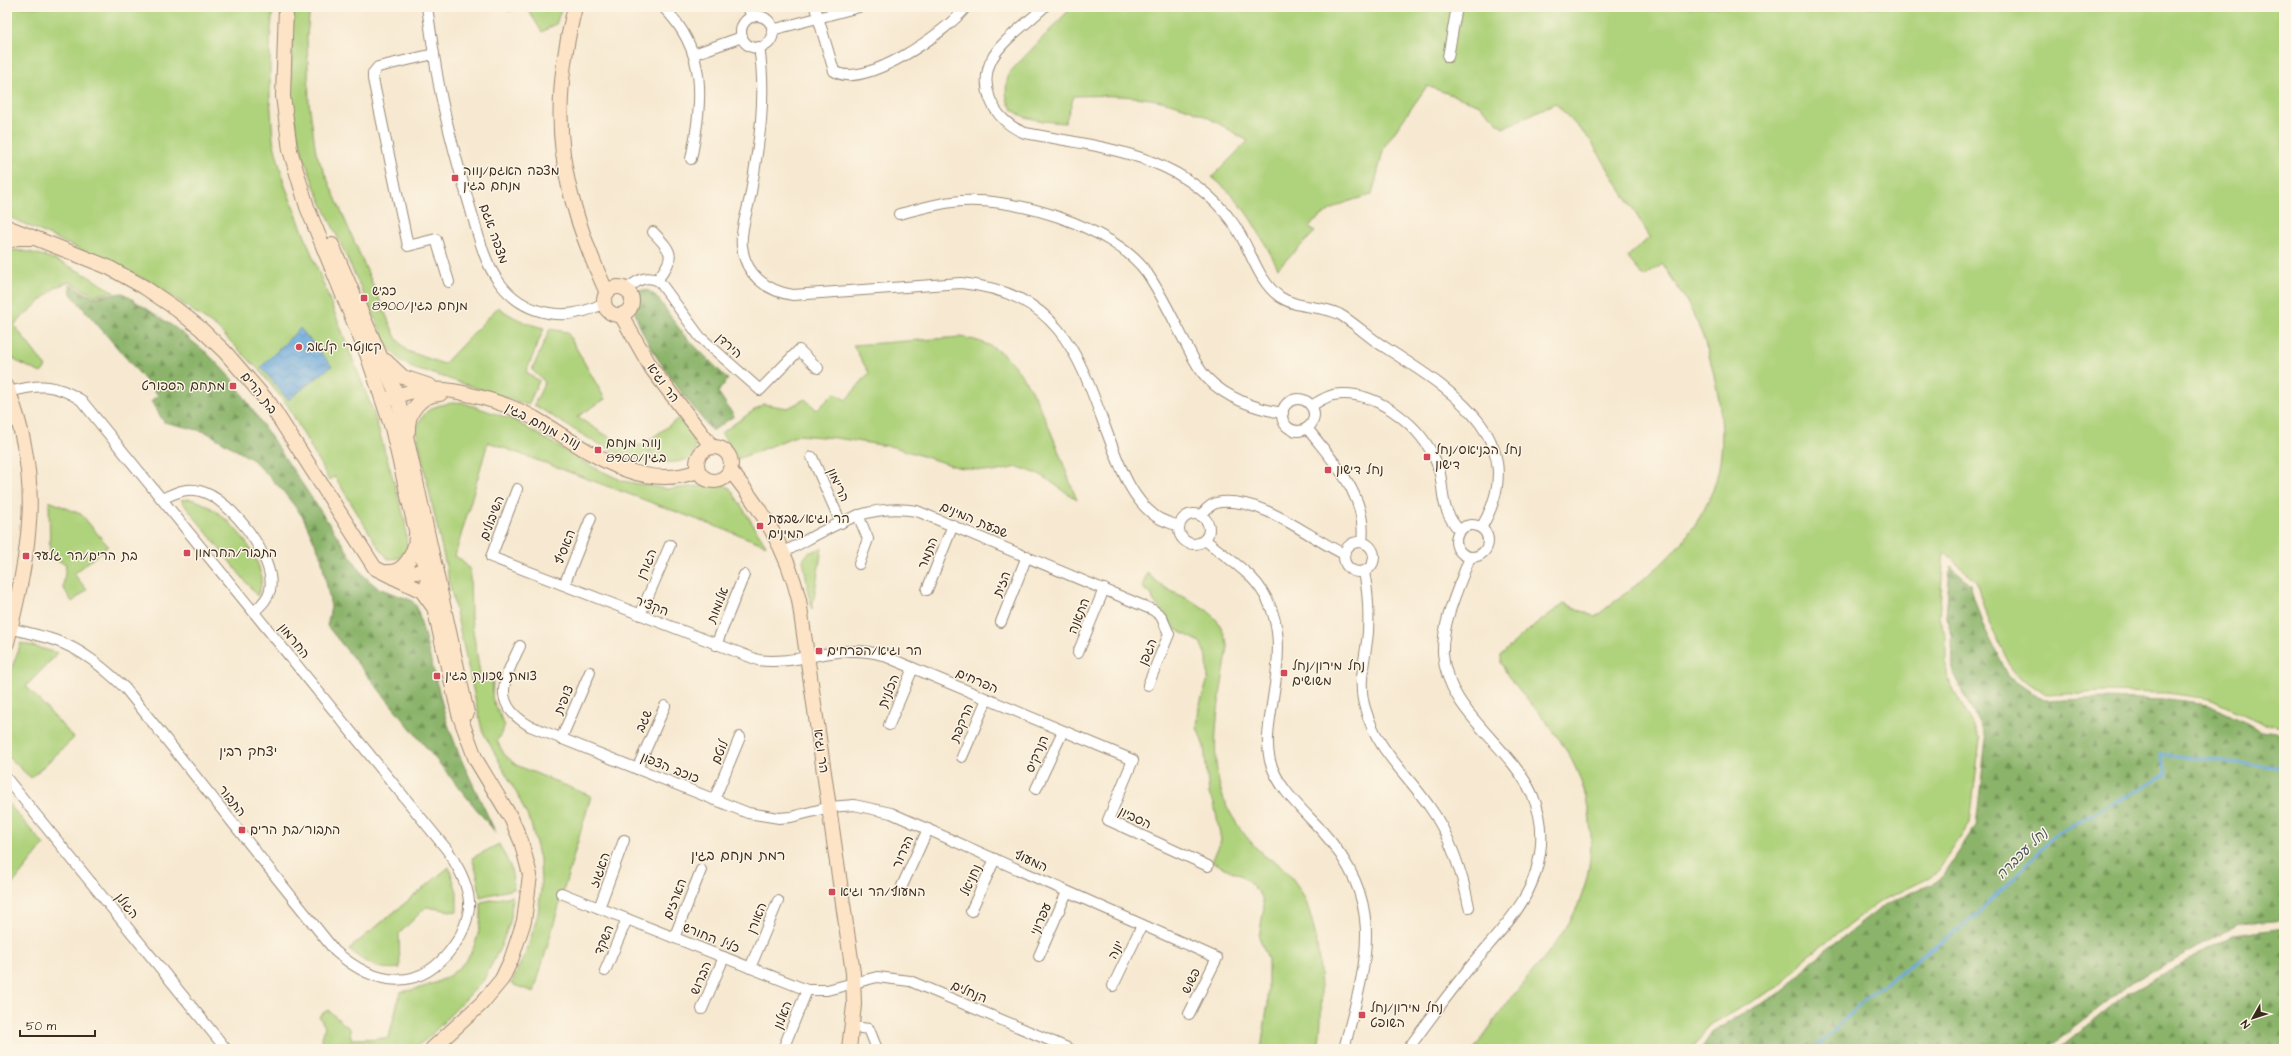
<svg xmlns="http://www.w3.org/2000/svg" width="2291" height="1056" viewBox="0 0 2291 1056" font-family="'Architects Daughter','Playpen Sans Hebrew',sans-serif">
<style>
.green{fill:#afd27b;stroke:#757e4c}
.forest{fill:url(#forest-firs);stroke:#636f44}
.water{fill:url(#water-waves);stroke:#52697d}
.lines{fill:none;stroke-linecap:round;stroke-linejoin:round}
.stream{stroke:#69a8dc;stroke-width:3}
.street-casing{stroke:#998a78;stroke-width:12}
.secondary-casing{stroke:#998a78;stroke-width:16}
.street{stroke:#fff;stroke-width:10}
.secondary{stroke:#fee4c6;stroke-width:14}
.poi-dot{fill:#d1495b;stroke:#fcf5e5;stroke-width:1.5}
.labels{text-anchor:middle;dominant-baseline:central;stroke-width:3;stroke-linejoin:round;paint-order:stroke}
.poi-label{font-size:13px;fill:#3b2a1e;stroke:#fcf5e5;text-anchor:start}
.street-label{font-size:13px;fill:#3b2a1e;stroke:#fcf5e5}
.neighbourhood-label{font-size:14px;fill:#3b2a1e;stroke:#fcf5e5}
.water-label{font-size:14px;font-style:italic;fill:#4b5660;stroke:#fcf5e5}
</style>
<defs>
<pattern id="forest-firs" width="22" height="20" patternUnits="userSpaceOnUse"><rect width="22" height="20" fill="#8bb46b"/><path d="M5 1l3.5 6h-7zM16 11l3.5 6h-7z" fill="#739357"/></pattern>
<pattern id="water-waves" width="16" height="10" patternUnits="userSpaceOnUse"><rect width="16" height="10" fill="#69a8dc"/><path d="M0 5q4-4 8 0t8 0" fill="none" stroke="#5889b2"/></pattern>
</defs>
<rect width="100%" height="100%" fill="#fcf5e5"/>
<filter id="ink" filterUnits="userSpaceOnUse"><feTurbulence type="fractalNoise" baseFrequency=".025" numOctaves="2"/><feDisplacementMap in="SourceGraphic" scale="8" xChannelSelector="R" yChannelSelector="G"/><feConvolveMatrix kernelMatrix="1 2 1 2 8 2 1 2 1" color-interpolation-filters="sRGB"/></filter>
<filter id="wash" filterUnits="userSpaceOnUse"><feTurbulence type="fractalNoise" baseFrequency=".012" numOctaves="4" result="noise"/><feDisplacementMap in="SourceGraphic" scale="16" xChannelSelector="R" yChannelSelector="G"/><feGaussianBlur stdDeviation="0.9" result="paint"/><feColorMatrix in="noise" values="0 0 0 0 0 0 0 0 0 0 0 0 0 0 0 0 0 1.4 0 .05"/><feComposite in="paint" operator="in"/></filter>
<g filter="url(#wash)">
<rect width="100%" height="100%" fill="#f7e9d1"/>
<g class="green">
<polygon points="7,7 273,7 270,40 270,96 273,140 284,183 373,411 405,520 407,547 404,554 398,558 388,559 377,545 335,477 329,480 288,406 259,370 216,327 151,282 7,216"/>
<path d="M293,7H310L307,36L309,102L316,153L396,338L407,351L444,364L498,307C513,318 526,324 544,328L526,372L539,381L528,405L431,373C408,369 401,363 387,345L315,188L303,155L294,119L291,88Z"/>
<polygon points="507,7 562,7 556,24 542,32 527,8 508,11"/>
<path d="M1072,7H2284V727L2264,724L2210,699L2167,693L2104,692L2046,695L2014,673L1988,621L1976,581L1944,552L1939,618L1946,636V675L1980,739L1970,823L1936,874L1879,902L1806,958L1783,984L1708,1026L1693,1049H1474C1489,1029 1503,1008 1519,988C1536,968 1553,948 1567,926C1600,873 1598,802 1566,750C1550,723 1527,700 1508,676L1501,663V655L1521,636L1564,603L1595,617C1616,600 1639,584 1659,566C1716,512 1732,461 1716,385C1711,361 1705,338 1694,316C1686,298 1673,281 1663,264L1644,277L1627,257L1650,237L1591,141L1555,103L1503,128L1480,105L1427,86L1384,147L1372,195C1342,202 1332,207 1309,226L1315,232L1278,268C1258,231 1246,204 1212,177L1248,141C1227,129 1206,114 1183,107C1148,95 1110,95 1074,96L1065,123C1030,120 996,119 1009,73Z"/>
<path d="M14,250C52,253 83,273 114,292L94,295L69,282L56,287L14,325L46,367L41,373L16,361L7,351V256Z"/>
<path d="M550,329L567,332L605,399L577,417C599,430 619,448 646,445L655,461C624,466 562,421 534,405L545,382L532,370Z"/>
<path d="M961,337C978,340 994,345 1007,358C1040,389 1060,458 1077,500L1041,475L1018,467L993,472L957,467L894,447L836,438L798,435L738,459L721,433L763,404L788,408L805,399L817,410L834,393L846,400L869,373L853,345Z"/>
<path d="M461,402L514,420L595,468L623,481L667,489L722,484L730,488L766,545L488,442L455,556L462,560L470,570L471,618L480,673L493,680L492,698L505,726L497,741L504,754L516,765L591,796L534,992L511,984L527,950L538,914L541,889L540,859L531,824L518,796L482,730L416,431C424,405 437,405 461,402Z"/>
<path d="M679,418C706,450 699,465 657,462L647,442Z"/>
<path d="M189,499C220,502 277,565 257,596L181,500Z"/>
<polygon points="49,501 81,514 108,546 74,574 87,590 72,602 63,587 66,564 50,558"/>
<polygon points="822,548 812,609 803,560 808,553"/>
<path d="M1147,573C1152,578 1158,583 1164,587C1195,605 1219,606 1228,647C1221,694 1208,744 1221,791C1227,813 1248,842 1265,856C1269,860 1276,861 1280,865C1290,874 1302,890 1306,902C1321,940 1325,1009 1318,1049H1261L1268,1003V959L1259,937L1264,907L1261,895L1242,876L1212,862L1221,840L1214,803L1209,794L1204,747L1197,727L1199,707L1208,679L1207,658L1200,642L1175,629L1153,600L1152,595L1142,587Z"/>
<polygon points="21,643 58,653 26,686 74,738 31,778 7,756 7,688 11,670"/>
<polygon points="7,802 44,845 7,891"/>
<polygon points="499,844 511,868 514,889 480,897 477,874 472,858"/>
<path d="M449,867L457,892V912L426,907L399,934L400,968C378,971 365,963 349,949Z"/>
<path d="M512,896L511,919L501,946L483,981L427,1039L412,1049H319L325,1027L319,1016L328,1010L350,1029L351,1039L389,1038L400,992C454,984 483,959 481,902Z"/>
</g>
<g class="forest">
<polygon points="70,285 93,297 123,293 174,327 207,353 232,379 364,576 378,588 411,600 417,607 446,719 460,757 496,833 327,626 331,607 321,556 303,517 283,491 253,460 206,432 164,422 151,401 158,395 71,294"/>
<path d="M641,290L649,291L657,297L683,334L728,379L718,392L734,416L712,431C689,402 629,331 633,295Z"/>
<polygon points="1950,566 1970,584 1982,623 2009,677 2044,701 2104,698 2167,700 2209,705 2262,731 2284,734 2284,920 2240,924 2132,982 2047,1049 1701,1049 1713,1031 1787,989 1811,962 1882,907 1940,880 1976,826 1986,738 1953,673 1952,635 1946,617"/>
<polygon points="2284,928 2284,1049 2059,1049 2126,994 2233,935"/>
</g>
<polygon class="water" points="300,328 332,366 288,400 261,367"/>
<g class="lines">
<polyline class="stream" points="1814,1049 1867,997 1976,916 2056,834 2167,774 2160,754 2284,768"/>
</g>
</g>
<g filter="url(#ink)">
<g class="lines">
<defs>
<g id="street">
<path d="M427,7C432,38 435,69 442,100C450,139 461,176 472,214C479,237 484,262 499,282C524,316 567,323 604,303"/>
<path d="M663,7C708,51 703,102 691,159"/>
<polyline points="748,7 752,17"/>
<path d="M815,7L834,71C863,91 948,31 966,7"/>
<path d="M1044,7C1029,22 1010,34 997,51C974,81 992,121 1025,133C1103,148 1183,153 1233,223C1250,246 1257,281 1280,297C1298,309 1321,305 1339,314C1355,323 1368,337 1383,346C1449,389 1535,438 1481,528"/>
<circle cx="757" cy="32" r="16"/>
<polyline points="772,30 859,7"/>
<path d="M759,47C767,97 759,143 751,192C748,210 740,229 742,246C745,274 766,291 793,295L961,283C1068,294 1081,365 1114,451C1123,474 1134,500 1154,515C1161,521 1171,523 1179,526"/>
<polyline points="434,54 378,67 373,73 373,79 408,246 436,239 449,282"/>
<polyline points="694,54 742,37"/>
<polyline points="1448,57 1456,12"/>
<path d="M899,214C916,210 934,204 952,202C1008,194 1114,226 1147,273C1162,295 1173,319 1185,342C1191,354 1197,368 1207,378C1226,398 1256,409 1283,413"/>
<path d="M653,232C673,253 676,256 657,280"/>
<path d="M625,290C637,281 645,274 659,281L700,337L760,390L799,350L818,368"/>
<circle cx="1298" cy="415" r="16"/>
<path d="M1311,406C1318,402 1325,397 1333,395C1372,388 1416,422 1433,455C1449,485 1434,503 1460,531"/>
<path d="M1307,428C1333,462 1368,495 1362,542"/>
<polyline points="812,457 841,523"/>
<path d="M517,489L491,557L758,660C801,666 837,642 882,655L1133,760L1108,820L1208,866"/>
<path d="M162,499C175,493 186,487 200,491C230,498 277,559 270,590C268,599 260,606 254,612"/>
<circle cx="1194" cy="529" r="15"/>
<polyline points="858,515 868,539 859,564"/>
<path d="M1201,515C1206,509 1213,502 1221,502C1266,499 1306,536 1344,554"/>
<circle cx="1472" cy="541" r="16"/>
<path d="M1205,540C1220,552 1236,563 1250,576C1285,611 1280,655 1273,698C1270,719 1265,740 1270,761C1278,789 1303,810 1322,831C1388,905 1366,963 1344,1049"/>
<circle cx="1359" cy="557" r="15"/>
<path d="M784,552C829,529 864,502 917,511L1153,610L1161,616L1169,634L1148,685"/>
<path d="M1364,572C1368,591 1369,613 1368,632C1366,657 1357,683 1365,708C1378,752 1404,770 1429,806C1449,833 1463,875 1469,907"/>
<polyline points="564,585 591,518"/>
<polyline points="927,590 953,525"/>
<polyline points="640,615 670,545"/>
<polyline points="1001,622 1027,556"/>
<path d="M7,627C23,632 39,635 54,640C82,649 105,669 125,688L335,951C376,987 421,994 455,944C463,933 470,915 469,901C467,882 458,867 448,851L81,400C55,383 38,384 9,392"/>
<polyline points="716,645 744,575"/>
<path d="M520,646C504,680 490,703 530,726L748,813L779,818L791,817L830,807L854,805L891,813L1217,958L1189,1014"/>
<polyline points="1078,653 1104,589"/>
<polyline points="889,725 913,668"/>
<polyline points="561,739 590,672"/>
<polyline points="962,757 987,699"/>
<polyline points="637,769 665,706"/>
<polyline points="7,779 226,1049"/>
<polyline points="1036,789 1063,731"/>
<polyline points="714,800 740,737"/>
<polyline points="902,886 928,829"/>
<polyline points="561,893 807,990 827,990 877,977 910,981 1070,1049"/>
<polyline points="599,908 624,840"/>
<polyline points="971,911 995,859"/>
<polyline points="674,938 701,870"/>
<polyline points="1039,956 1067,892"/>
<polyline points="750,968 778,901"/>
<polyline points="605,971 627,919"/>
<polyline points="1113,986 1142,925"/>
<polyline points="702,1009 724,957"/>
<polyline points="853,1027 869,1029 877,1049"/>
<polyline points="783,1049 807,990"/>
<path d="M1408,1049C1427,1023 1446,997 1466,972C1491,940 1525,910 1536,871C1568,763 1448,736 1443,653C1442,621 1459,587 1470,557"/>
</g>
<g id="secondary">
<polyline points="286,7 283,96 290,150 307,207 367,354 392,428 459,714 476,760 511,818 521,841 530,875 524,921 511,960 502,979 482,1003 432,1049"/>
<path d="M575,7C547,118 560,190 607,293"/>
<polyline points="7,227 108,267 144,287 175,308 200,328 225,352 270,404 375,568 393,577 436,568"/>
<polyline points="7,242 16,238 30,238"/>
<polyline points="332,245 397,395 467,713"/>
<circle cx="618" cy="301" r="14"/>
<polyline points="621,315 652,369 712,447"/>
<polyline points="386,361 403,377 430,386"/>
<path d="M7,387C44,482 30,547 7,643"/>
<path d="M388,399C416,387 443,387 471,395C493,400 514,407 534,418C584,447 637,494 698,471"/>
<path d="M408,431C407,412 420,395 440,394"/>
<circle cx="714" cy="464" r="17"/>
<path d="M730,470C762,510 787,549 799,600L853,973L854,1005L849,1049"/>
<path d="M387,572C405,574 416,551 416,535"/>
<polyline points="393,577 422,591 432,605"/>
</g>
</defs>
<use href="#street" class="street-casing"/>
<use href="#secondary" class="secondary-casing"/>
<use href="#street" class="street"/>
<use href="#secondary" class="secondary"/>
</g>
</g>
<g class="poi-dot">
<rect x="451" y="174" width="8" height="8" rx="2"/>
<rect x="360" y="294" width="8" height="8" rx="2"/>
<circle cx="299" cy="347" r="4"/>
<rect x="229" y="382" width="8" height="8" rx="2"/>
<rect x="594" y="446" width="8" height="8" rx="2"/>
<rect x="1423" y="453" width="8" height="8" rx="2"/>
<rect x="1324" y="466" width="8" height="8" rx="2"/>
<rect x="756" y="522" width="8" height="8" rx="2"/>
<rect x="183" y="549" width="8" height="8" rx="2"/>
<rect x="22" y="552" width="8" height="8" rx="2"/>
<rect x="815" y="647" width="8" height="8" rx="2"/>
<rect x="1280" y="669" width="8" height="8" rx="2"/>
<rect x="433" y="672" width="8" height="8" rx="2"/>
<rect x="238" y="826" width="8" height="8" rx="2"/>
<rect x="828" y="888" width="8" height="8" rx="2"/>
<rect x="1358" y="1011" width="8" height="8" rx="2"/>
</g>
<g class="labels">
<g class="poi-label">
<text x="463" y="171">מצפה האגם/נווה<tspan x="463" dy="15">מנחם בגין</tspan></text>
<text x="372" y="291">כביש<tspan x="372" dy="15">8900/מנחם בגין</tspan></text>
<text x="307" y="347">קאנטרי קלאב</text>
<text x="225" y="386" text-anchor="end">מתחם הספורט</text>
<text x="606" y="443">נווה מנחם<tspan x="606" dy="15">בגין/8900</tspan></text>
<text x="1435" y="450">נחל הבניאס/נחל<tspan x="1435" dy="15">דישון</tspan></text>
<text x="1336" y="470">נחל דישון</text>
<text x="768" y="519">הר וגיא/שבעת<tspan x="768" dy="15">המינים</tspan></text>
<text x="195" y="553">התבור/החרמון</text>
<text x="34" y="556">בת הרים/הר גלעד</text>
<text x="827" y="651">הר וגיא/הפרחים</text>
<text x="1292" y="666">נחל מירון/נחל<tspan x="1292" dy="15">משושים</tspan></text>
<text x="445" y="676">צומת שכונת בגין</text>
<text x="250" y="830">התבור/בת הרים</text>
<text x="840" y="892">המעוף/הר וגיא</text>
<text x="1370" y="1008">נחל מירון/נחל<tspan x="1370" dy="15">השופט</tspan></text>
</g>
<g class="street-label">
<text transform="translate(494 234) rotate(71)">מצפה אגם</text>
<text transform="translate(729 346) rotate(42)">הירדן</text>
<text transform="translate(663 383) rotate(54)">הר וגיא</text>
<text transform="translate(259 393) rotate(52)">בת הרים</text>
<text transform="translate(543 426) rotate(28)">נווה מנחם בגין</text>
<text transform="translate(838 485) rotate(66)">הרימון</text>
<text transform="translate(492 518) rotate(-69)">השיבולים</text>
<text transform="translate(974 520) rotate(23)">שבעת המינים</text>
<text transform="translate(565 547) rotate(-68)">האסיף</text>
<text transform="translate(928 553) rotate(-68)">התמר</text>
<text transform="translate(647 564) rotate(-67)">הגורן</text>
<text transform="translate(1002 584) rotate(-68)">הזית</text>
<text transform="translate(718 605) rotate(-68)">אלומות</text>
<text transform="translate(652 606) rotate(21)">הקציר</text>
<text transform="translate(1079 616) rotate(-68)">התאנה</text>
<text transform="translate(294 641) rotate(51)">החרמון</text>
<text transform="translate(1148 652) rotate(-67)">הגפן</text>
<text transform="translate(977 681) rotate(23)">הפרחים</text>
<text transform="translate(889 691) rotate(-67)">הכלנית</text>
<text transform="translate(564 700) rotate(-67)">צופית</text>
<text transform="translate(644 721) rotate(-66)">שגב</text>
<text transform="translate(962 723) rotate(-67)">הרקפת</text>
<text transform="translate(821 751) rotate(82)">הר וגיא</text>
<text transform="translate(720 752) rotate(-67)">לוטם</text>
<text transform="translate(1037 754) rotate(-66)">הנרקיס</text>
<text transform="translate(670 768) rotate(22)">כוכב הצפון</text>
<text transform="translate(232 801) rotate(51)">התבור</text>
<text transform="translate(1135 818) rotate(26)">הסביון</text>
<text transform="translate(903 852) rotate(-66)">הדרור</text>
<text transform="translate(1031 861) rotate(24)">המעוף</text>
<text transform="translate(600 870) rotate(-70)">האגוז</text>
<text transform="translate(971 880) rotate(-66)">נחניאל</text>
<text transform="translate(675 899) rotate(-68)">הארזים</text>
<text transform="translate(127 906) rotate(51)">הגולן</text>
<text transform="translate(757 918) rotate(-68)">האורן</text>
<text transform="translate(1041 919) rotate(-66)">עפרוני</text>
<text transform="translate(711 938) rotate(22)">כליל החורש</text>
<text transform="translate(604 940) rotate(-67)">השקד</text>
<text transform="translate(1116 950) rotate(-64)">יונה</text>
<text transform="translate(701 978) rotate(-67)">הברוש</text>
<text transform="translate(1191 981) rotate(-64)">פשוש</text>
<text transform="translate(969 992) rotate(23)">הנחלים</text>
<text transform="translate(783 1015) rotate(-68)">האלון</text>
</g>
<g class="neighbourhood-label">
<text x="248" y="752">יצחק רבין</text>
<text x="738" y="856">רמת מנחם בגין</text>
</g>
<g class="water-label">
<text transform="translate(2022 854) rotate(-45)">נחל עכברה</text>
</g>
</g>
<rect width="2291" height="1056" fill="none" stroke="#fcf5e5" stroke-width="24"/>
<g transform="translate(2253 1018) rotate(231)" stroke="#fcf5e5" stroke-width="3" paint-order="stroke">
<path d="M0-3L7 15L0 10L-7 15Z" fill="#3b2a1e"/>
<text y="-6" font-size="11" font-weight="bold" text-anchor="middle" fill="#3b2a1e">N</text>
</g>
<path d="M20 1030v6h75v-6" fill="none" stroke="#3b2a1e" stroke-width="2"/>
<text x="26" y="1030" font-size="12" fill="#3b2a1e" stroke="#fcf5e5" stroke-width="3" paint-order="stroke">50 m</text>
</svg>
